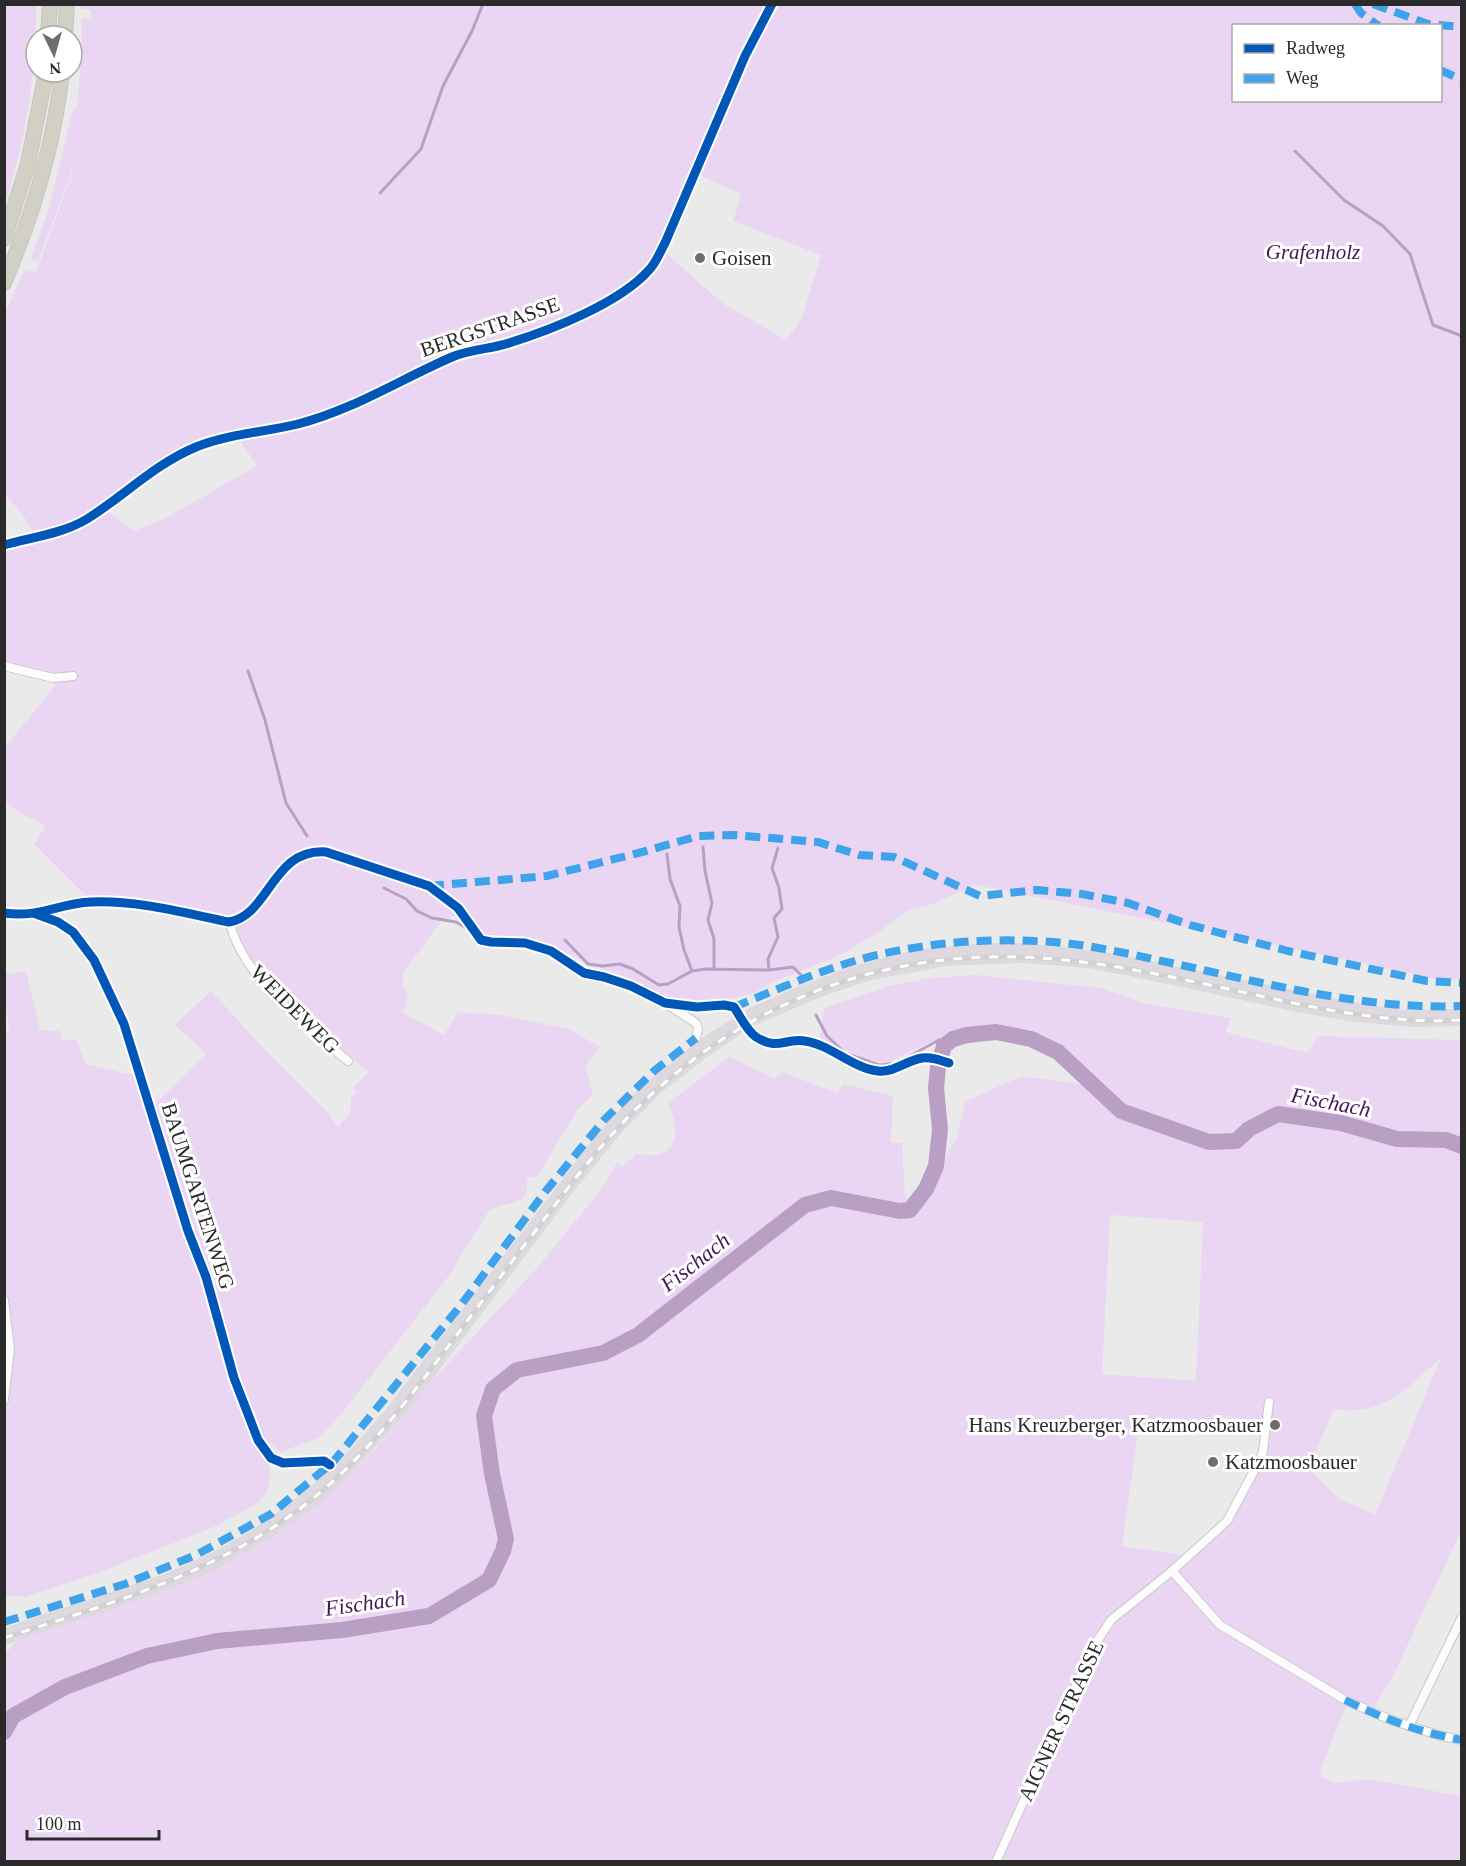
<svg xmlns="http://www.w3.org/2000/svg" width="1466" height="1866" viewBox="0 0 1466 1866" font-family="Georgia,serif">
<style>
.built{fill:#ddd9de}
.green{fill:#ead6f3;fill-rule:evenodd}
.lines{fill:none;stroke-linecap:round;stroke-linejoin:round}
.stream{stroke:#b99fc4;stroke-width:3}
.river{stroke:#b99fc4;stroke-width:16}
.street-casing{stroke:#c9c8c9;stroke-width:10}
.highway-casing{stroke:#c5c5c5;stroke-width:16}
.street{stroke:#fcfcfc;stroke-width:8}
.highway{stroke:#d2cfc5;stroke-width:14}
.rail-casing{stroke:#d2d1d2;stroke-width:5}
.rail{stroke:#fff;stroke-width:3;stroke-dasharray:9;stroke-linecap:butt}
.quiet{stroke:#3ea3eb;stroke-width:8;stroke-dasharray:15 8;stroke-linecap:butt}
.cycleway-casing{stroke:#fff;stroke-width:13}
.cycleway{stroke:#0057b8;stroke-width:9}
.poi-dot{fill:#6e6d6e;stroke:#fff;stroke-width:2}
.labels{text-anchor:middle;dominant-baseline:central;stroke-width:6;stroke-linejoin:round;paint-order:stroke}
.park-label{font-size:21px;font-style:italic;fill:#441456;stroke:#fff}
.poi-label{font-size:21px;fill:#2b2a2b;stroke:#fff;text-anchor:start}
.street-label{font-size:21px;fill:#2b2a2b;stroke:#fff}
.water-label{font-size:22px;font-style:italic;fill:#461657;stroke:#fff}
</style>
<rect width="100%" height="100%" fill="#ebeaeb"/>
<polygon class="built" points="987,943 1024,943 1105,952 1368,1005 1412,1010 1461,1009 1461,1026 1414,1027 1355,1022 1297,1012 1130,976 1086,968 1024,963 946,966 872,980 828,994 753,1026 710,1055 663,1091 622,1132 574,1191 410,1409 344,1481 318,1505 276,1535 207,1575 144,1599 5,1645 4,1628 165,1574 213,1552 252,1530 281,1510 320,1479 354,1446 386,1409 598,1133 641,1087 701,1039 730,1020 744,1014 748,1009 792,989 845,969 897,954 925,949"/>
<g class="green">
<path d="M33,4L36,6C37,73 25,140 5,204V5Z"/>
<polygon points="81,5 768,5 752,33 658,249 639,274 625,285 554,322 532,331 445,355 364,396 323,414 222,435 198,443 170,456 74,522 35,535 23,515 5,494 4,316 24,271 36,272 71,177 72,165 70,177 38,261 31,259 50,205 73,109 77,109 82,41 81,19 91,19 91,10 81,9"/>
<path d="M777,5H1461V979H1437L1389,968L976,885L933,904L907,911L876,934L836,957L773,982L752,994L713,1002L672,1000L638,983L527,937L485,936L460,914L442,920L403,973V986L408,994L403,1013L444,1035L458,1012L501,1015L568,1029L600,1047L585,1066L593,1094L577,1110L536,1178L527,1177C530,1209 509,1199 489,1211L448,1277L346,1408L318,1438L281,1452L268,1442L259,1444L269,1464L270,1477L268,1490L260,1502L212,1528L92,1575L24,1597L5,1595L4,1032L9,1031L5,996V974L26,971L40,1030L60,1031L62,1040L76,1039L86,1064L123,1073L136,1074L149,1110L206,1054L175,1025L211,991L265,1050L328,1113L339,1128L340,1123L350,1115L351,1097L357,1093L353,1088L369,1072L288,1005L248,957L238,939L219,916L152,902L117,898H88L34,844L46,826L17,811L5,800V747L54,687L51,674L5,662V550L63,534L106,510L134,531L168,517L257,466L239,439L303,427L326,420L354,409L424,372L466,356L505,347L615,300L667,254L722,303L786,340L801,320L821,255L733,221L741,194L699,175L762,30ZM1234,26H1440V100H1234Z"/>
<path d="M976,975L1100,988L1143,1003L1231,1018L1226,1032L1307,1053L1318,1036L1461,1040V1531L1393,1676L1374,1708L1349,1699L1322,1765L1320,1776L1335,1783L1370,1779L1461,1796V1861L5,1862V1654L17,1641L144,1599L207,1575L276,1535L318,1505L375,1449L410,1409L428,1385L537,1268L599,1192L617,1163L623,1166L636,1154C677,1162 682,1134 668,1103L729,1057L774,1078L783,1072L837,1093L843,1084L893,1096L891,1143H902L905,1198L923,1196L957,1137L965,1102L1021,1076L1109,1088L1031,1038L996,1027L952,1033L911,1051L888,1063L865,1059L820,1038L824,1008L892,985L931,978ZM1110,1215L1203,1222L1196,1381L1102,1374ZM1441,1358L1375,1515L1338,1498L1309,1468L1334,1409C1385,1417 1405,1388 1441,1358ZM1221,1417L1262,1422L1258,1454L1225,1520L1184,1555L1122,1546L1139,1425L1211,1433Z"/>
</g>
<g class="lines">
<g class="stream">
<polyline points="1295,151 1344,200 1383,226 1410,254 1433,325 1462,336"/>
<polyline points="380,193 421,149 443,86 472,31 483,4"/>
<polyline points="248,671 265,720 286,803 307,836"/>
<polyline points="703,847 705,871 712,903 708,920 714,939 714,969"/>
<polyline points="667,854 670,879 680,906 679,927 684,950 692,971"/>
<polyline points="384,888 406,899 417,911 432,918 456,922 470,930"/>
<polyline points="565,940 588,964 602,966 620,964 633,969 659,985 668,984 692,971 705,969 769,970 793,967 801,975"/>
<polyline points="769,970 768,959 778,937 774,918 782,909 779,888 772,868 778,848"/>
<polyline points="816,1015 827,1036 845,1053 879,1065 897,1063 939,1040 953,1039"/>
</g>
<polyline class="river" points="4,1732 13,1716 65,1687 147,1656 217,1641 342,1630 429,1616 489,1580 503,1551 506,1539 492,1474 484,1416 493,1389 517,1370 603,1353 638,1335 805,1205 831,1198 900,1211 910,1210 926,1189 936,1166 940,1129 936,1088 938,1067 944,1046 953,1039 967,1035 996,1032 1031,1039 1058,1052 1121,1111 1209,1142 1236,1141 1249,1129 1278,1114 1341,1123 1397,1139 1446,1140 1462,1146"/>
<defs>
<g id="street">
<path d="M4,545C32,537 62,534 87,519C124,496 155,464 196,447C228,434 265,432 298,424C353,410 401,379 452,357C470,349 491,349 509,343C551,330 620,303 649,270C656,263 660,252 665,243L745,56L772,4"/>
<polyline points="4,666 53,678 73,676"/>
<path d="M4,913C41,918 59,903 91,902C138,900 184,913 229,922C270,915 272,848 326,852L429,886L458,908L481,940L491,942L525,943L551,951L584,973L604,977L631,986L665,1003L697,1007L724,1005L734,1007C740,1016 747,1031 756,1037C779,1051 783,1038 805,1041C831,1045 852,1068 878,1071C894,1073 907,1060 922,1058C932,1057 940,1060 949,1063"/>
<polyline points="36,914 58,922 73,932 94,960 124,1024 188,1231 206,1277 234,1378 258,1440 271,1458 283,1463 324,1461 330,1465"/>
<path d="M229,922C245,980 304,1024 348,1061"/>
<polyline points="668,1005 696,1023 698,1029 696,1038"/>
<polyline points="4,1300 10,1349 4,1400"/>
<polyline points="1172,1571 1220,1625 1345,1700 1391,1720 1441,1736 1462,1740"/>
<polyline points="1409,1726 1462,1617"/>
<polyline points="996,1862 1094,1646 1111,1620 1172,1571 1227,1521 1260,1460 1263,1451 1269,1402"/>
</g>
<g id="highway">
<polyline points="48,36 50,4"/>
<polyline points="65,36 67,4"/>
<polyline points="4,239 28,164 46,72"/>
<path d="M4,283C33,215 54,145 62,72"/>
</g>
</defs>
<use href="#street" class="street-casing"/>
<use href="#highway" class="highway-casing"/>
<use href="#street" class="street"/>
<use href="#highway" class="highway"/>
<defs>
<path id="rail" d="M4,1638C123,1599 234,1569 330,1484C377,1442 415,1390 453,1340C486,1296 519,1252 552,1209C585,1165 619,1122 661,1086C723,1031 800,990 881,971C1015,939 1125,967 1256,995C1324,1010 1392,1024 1462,1020"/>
</defs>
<use href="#rail" class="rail-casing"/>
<use href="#rail" class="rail"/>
<g class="quiet">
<polyline points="1355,4 1361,13 1379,26"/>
<polyline points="1373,4 1428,24 1462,27"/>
<polyline points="1440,70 1462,80"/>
<polyline points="429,886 547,876 646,851 698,836 734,835 818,842 859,855 894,857 980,896 1037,890 1082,894 1128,903 1190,925 1288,951 1427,981 1462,983"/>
<path d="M734,1007C788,985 843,960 901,950C954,940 1010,938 1064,943C1100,947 1135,955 1171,963C1266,983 1363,1010 1462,1006"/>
<polyline points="4,1622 125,1584 196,1555 271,1514 333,1462 461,1305 545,1192 604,1120 654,1071 696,1038"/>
<path d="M1345,1700C1382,1718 1421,1733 1462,1740"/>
</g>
<defs>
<g id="cycleway">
<path d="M4,545C32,537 62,534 87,519C124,496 155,464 196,447C228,434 265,432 298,424C353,410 401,379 452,357C470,349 491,349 509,343C551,330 620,303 649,270C656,263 660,252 665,243L745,56L772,4"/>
<path d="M4,913C41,918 59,903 91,902C138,900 184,913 229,922C270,915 272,848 326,852L429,886L458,908L481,940L491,942L525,943L551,951L584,973L604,977L631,986L665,1003L697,1007L724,1005L734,1007C740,1016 747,1031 756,1037C779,1051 783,1038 805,1041C831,1045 852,1068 878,1071C894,1073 907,1060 922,1058C932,1057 940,1060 949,1063"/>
<polyline points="36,914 58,922 73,932 94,960 124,1024 188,1231 206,1277 234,1378 258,1440 271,1458 283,1463 324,1461 330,1465"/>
</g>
</defs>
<use href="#cycleway" class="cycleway-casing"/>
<use href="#cycleway" class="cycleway"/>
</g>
<g class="poi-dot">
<circle cx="700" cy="258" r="6"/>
<circle cx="1275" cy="1425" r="6"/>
<circle cx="1213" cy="1462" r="6"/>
</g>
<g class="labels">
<g class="park-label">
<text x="1313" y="252">Grafenholz</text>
</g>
<g class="poi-label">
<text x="712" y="258">Goisen</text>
<text x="1263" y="1425" text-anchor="end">Hans Kreuzberger, Katzmoosbauer</text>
<text x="1225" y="1462">Katzmoosbauer</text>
</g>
<g class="street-label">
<text transform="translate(490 327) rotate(-19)">BERGSTRASSE</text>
<text transform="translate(295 1009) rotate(45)">WEIDEWEG</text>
<text transform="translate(198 1196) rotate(72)">BAUMGARTENWEG</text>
<text transform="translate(1061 1721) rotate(-65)">AIGNER STRASSE</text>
</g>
<g class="water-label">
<text transform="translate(1331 1102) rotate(11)">Fischach</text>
<text transform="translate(695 1262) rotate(-38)">Fischach</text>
<text transform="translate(365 1603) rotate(-8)">Fischach</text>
</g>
</g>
<rect width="1466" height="1866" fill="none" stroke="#2b2a2b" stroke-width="12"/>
<rect x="1232" y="24" width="210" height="78" fill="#ffffff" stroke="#aaaaaa" stroke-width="1.5"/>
<rect x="1244" y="44" width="30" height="9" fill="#0057b8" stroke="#aaaaaa" stroke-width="1.5"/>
<text x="1286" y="54" font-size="18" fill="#2b2a2b">Radweg</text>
<rect x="1244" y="74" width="30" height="9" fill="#3ea3eb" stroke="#aaaaaa" stroke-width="1.5"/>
<text x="1286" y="84" font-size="18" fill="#2b2a2b">Weg</text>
<g transform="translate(54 54) rotate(175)"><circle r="28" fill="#ffffff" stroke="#aaaaaa" stroke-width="1.5"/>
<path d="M0-4.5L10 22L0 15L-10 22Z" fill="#6e6d6e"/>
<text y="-9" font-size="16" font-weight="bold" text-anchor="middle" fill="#2b2a2b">N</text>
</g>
<path d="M27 1830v9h132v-9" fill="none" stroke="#2b2a2b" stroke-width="3"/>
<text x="36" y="1830" font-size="18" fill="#2b2a2b" stroke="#ffffff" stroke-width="4.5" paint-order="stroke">100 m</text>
</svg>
